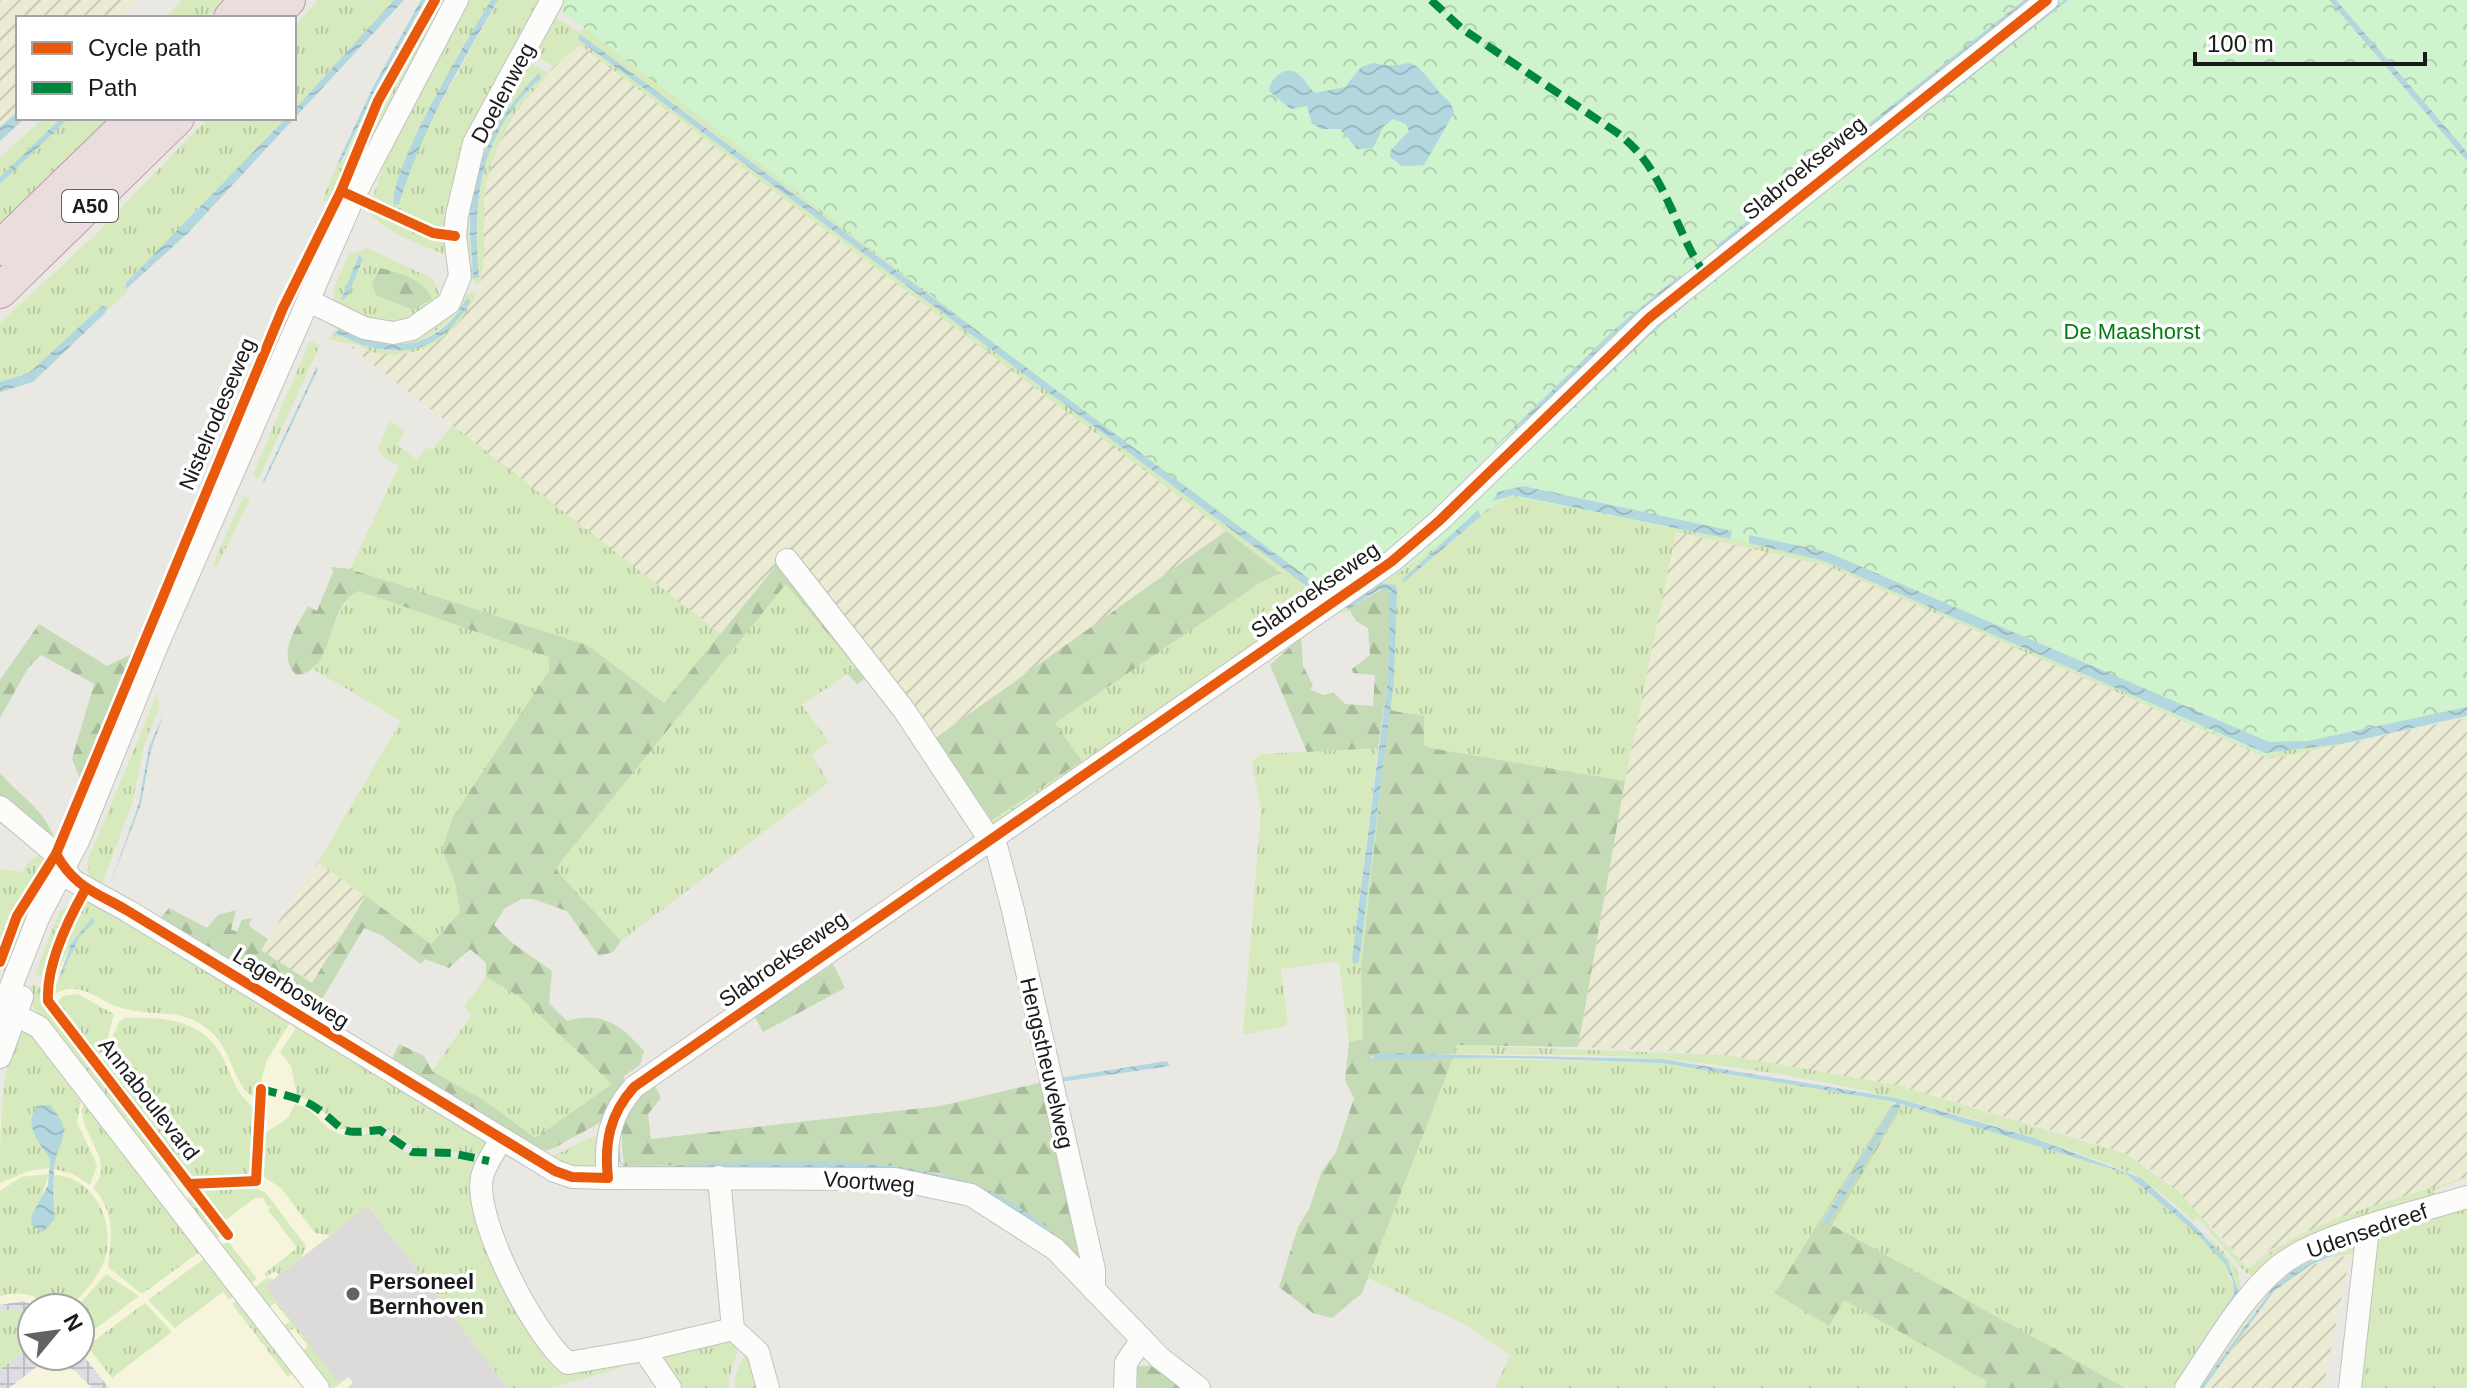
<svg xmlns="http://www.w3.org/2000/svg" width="2467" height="1388" viewBox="0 0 2467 1388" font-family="Arial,sans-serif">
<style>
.education{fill:#f6f5dc;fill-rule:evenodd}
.farmland{fill:url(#farmland-furrows)}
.grass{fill:url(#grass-tufts);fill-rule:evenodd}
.forest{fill:url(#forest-firs)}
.park{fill:url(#park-crowns)}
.parking{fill:#dcdbd9}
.plaza{fill:url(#plaza-grid)}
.water{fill:url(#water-waves)}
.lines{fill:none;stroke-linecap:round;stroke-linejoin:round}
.minor-casing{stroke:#c2c2bf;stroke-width:24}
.highway-casing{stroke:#c199a4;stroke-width:36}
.minor{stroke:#fcfcfb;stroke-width:22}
.highway{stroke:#e9ddde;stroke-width:34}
.quiet{stroke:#00873e;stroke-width:8;stroke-dasharray:16 8;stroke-linecap:butt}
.cycleway-casing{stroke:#fff;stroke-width:15}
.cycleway{stroke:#e8590c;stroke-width:10}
.poi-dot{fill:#636361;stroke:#fff;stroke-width:3}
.labels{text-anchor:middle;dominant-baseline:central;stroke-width:7;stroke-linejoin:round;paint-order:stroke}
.shield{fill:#fff;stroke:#5f5f5f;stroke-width:2}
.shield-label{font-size:20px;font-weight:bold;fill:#1b1b1b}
.street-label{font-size:22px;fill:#1b1b1b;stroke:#fff}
.park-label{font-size:22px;fill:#057d0e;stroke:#fff}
.poi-label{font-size:22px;font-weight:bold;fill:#1b1b1b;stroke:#fff;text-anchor:start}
</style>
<defs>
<pattern id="farmland-furrows" width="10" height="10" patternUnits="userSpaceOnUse" patternTransform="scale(2)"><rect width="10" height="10" fill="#ebebd4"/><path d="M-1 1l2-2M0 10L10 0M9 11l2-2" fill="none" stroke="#c9c9b5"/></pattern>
<pattern id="grass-tufts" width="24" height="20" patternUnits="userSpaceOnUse" patternTransform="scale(2)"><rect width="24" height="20" fill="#d6eabe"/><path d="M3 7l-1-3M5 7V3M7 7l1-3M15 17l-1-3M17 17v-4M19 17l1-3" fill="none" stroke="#b7c8a3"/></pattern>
<pattern id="forest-firs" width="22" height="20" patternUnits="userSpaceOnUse" patternTransform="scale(2)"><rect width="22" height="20" fill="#c4dbb5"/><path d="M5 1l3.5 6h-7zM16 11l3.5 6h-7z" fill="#a8bb9b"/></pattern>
<pattern id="park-crowns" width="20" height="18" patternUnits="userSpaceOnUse" patternTransform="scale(2)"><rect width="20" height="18" fill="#cef3cd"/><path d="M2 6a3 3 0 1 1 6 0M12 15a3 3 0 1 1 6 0" fill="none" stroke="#b0d0af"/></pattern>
<pattern id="plaza-grid" width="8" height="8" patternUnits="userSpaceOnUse" patternTransform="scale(2)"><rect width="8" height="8" fill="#dedde3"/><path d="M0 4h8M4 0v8" fill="none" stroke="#bebdc2"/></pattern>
<pattern id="water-waves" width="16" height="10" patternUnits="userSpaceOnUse" patternTransform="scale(2)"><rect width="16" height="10" fill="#b3d7df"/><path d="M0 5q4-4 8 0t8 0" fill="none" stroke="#99b8bf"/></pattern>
</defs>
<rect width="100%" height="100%" fill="#eae8e2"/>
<path class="education" d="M81,912L289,1022L543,1388H0V1121ZM32,1308H80V1356H32Z"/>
<g class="farmland">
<polygon points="0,0 135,0 118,18 18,18 18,111 0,127"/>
<polygon points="580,45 963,331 1226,531 934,739 790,550 721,634 348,345 375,353 403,355 477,293 484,266 481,230 486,182 500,142 520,107 554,66"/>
<polygon points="1675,532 1825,565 2270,759 2467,718 2467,1177 2327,1225 2269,1250 2248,1270 2222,1237 2153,1171 2126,1154 2090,1141 1897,1085 1674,1051 1578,1047 1625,781"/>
<polygon points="318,862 366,896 313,983 260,950"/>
<polygon points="2350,1255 2323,1388 2204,1388 2274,1291 2309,1266"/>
</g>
<g class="grass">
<polygon points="182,0 224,0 207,18 165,18"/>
<polygon points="318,0 394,0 294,110 294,27"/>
<polygon points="425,0 430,0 378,91 330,203 323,199 338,162 343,161 377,87"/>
<polygon points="440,0 449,0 389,104 349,186 384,100"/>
<polygon points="469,0 491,0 424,118 416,149 498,0 542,0 455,174 447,229 440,230 372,199 398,127"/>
<path d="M616,0L1386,557L995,830L934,739L1082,761L1055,723L1260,583L1281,573L580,45L554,66L537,57L534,47L555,17L579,32ZM580,34L1312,581L1305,585L578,39Z"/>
<path d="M532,64L548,73C540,86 528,95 520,107C505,127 493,156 487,180C480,208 489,267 478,285L468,276L465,235L475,162L523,65ZM539,73L541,78C479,133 472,199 479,276L473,277C472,252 466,222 472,197C481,155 509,103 539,73Z"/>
<polygon points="44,118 61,118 0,177 0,157"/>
<polygon points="69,118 112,118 0,224 0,184"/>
<polygon points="208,118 286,118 126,283 125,290 129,290 105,313 107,307 29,373 0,382 0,323 96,234"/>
<path d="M368,208L431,236L451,239L448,255C428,249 374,228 368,208Z"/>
<path d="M368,248L433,279L440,296C393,329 387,333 335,302L333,290L349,254Z"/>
<path d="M471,292L477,293C458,333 423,362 376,353C368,351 361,345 353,344C346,343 338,342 329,339L337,326C370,331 412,346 441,323C453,313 457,298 471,292ZM471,301C461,317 453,325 436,335C395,361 380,351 338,334L333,337L340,329C408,361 421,345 471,301Z"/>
<polygon points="310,341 320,345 258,480 253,474"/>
<polygon points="390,421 405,431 397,444 417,460 426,447 432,450 452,425 721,634 664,704 587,645 350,569 399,466 383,457 378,448"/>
<path d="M1498,471L1505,479L1503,490L1493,496V501L1513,495L1729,539L1732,531L1749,535V543L1824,561L2265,753L2341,744L2467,718L2270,759L1825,565L1676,532L1625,781L1423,747L1424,716L1393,711L1390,707L1397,589L1380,583L1349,604V610L1342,614L1339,605L1411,554ZM1478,510L1481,516L1403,583V579Z"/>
<polygon points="243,496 250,499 217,566 213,565"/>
<polygon points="787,583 856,668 802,705 829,742 811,755 829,782 621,941 555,869"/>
<path d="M359,591L549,656V671L442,849L455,882L460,912L431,944L318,862L401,721L313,669C329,650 337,600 359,591Z"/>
<polygon points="157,694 159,708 145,743 132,804 100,888 89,877 87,862"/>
<polygon points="1389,741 1361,967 1363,1039 1349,1042 1339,961 1281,969 1288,1025 1243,1035 1261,811 1252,761 1261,754 1378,748 1352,958 1359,961 1385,743"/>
<polygon points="44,853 48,858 16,911 0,951 0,869 22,872 28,861"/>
<path d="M49,873L0,1002C0,955 26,913 49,873Z"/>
<polygon points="76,898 48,977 35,975 59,912"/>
<path d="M85,901L99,907L291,1021L267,1060L256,1098C235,1089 232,1054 216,1037C185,1005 162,1018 125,1009C98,1003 79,975 51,997L73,919ZM95,922L80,936L56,986C59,961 74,936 95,922Z"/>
<polygon points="486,977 519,996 612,1084 535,1138 485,1101 432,1071 472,1014 464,1007"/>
<polygon points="32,983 41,988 46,1007 177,1177 161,1173 32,1005 29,993"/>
<polygon points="78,994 114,1014 105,1049 97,1056 56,1003 63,996"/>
<path d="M125,1018C165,1017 206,1019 225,1062C233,1080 238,1096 255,1108V1167L250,1176L189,1177L102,1062L119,1022Z"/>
<polygon points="298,1025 488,1140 485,1155 416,1149 385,1127 341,1129 315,1103 297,1095 291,1066 280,1052"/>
<path d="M20,1032H30L83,1093L77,1122L97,1165L90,1185L73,1174L54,1169L55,1163L50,1159L49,1168L28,1171L0,1183C0,1145 0,1057 20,1032Z"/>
<path d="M1456,1045L1724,1055L1897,1085L2126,1154L2179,1192L2248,1269C2301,1221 2398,1199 2467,1177L2433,1191L2435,1195L2467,1185V1193L2258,1278L2245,1272L2197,1217L2194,1223C2210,1239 2236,1258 2240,1281C2246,1308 2196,1365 2180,1388H2175L2239,1292C2230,1250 2167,1191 2129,1172C1980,1114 1821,1073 1661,1059C1593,1053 1523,1055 1454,1054Z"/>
<polygon points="1453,1058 1662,1063 1896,1102 1891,1104 1776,1293 1829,1326 1844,1299 1988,1381 1984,1388 1495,1388 1510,1355 1468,1326 1368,1278"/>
<path d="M86,1098L202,1250L142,1294L108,1267C111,1234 116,1215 93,1187C120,1158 69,1130 86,1098Z"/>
<path d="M295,1104C318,1110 321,1128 340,1134C353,1139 364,1132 377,1133C391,1133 395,1148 407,1153C430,1161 457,1153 481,1163L475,1185L556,1363L620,1360L621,1368L549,1388H508L369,1207L330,1235L315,1233L281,1188L261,1175L262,1135L288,1118Z"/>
<polygon points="1901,1104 2125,1173 2194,1231 2225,1264 2235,1291 2172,1388 2125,1388 1832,1225 1902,1108"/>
<path d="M603,1135L602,1163L588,1173L542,1157C566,1156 579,1138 603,1135Z"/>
<path d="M49,1174L32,1225L55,1219L54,1175C94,1176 116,1223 105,1258C99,1278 83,1294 69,1308C41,1308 37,1286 0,1296V1191L21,1177Z"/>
<polygon points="255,1188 266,1193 306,1246 301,1258 279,1275 275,1271 267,1277 264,1274 297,1248 268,1210 272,1206 268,1207 263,1198 255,1198 224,1221 198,1189"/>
<polygon points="190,1194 221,1235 213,1241 187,1201"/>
<polygon points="2467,1201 2467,1388 2356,1388 2375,1230"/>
<polygon points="2354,1237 2362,1252 2328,1258 2340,1252 2337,1249 2295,1269 2265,1296 2200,1388 2191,1388 2283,1268"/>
<polygon points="228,1241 257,1279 248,1286 219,1248"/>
<polygon points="208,1256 237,1294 229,1300 223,1292 175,1328 148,1300"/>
<polygon points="106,1274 139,1296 82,1339 80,1308 76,1308"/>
<polygon points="267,1278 274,1279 265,1286 339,1381 349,1377 334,1388 327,1388 300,1353 308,1346 294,1328 285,1334 281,1328 290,1321 275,1303 266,1309 251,1290"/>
<polygon points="240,1298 296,1371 288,1377 232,1304"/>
<polygon points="145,1303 172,1332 112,1378 87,1346"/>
<polygon points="15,1309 32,1315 32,1345 0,1370 0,1311"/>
<polygon points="724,1337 740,1343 728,1381 729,1388 677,1388 661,1365 662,1356"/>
<polygon points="747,1349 763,1388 735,1388 735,1377"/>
</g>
<g class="forest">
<path d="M380,268C398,272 426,280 432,299L413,310L376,295L372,284Z"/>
<polygon points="1226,531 1281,573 1260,583 1055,723 1082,761 992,820 934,739"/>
<path d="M779,562L873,673L857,684L847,673L856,667L786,584L555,869L621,941L613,952L599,956L567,911L533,899H522L505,908L494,925L511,942L552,971L549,1003L567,1021C603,1011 621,1025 644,1051L640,1065L624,1076C620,1114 605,1121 575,1136C560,1144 554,1151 536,1152L391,1061L399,1044L424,1056L432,1071L485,1101L535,1138L612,1084L519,996L486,977V963L470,949L449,968L425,959L421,964L381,935L364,928L314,1013L159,920L169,908L207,928L218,915L236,910L231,930L237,931L242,920L252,918L249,926L268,939L261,950L312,983L366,896L431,944L460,912L455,882L442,849L453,817L549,671V657L359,591C325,605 336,671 297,675C275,657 297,626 308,606L317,611L333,572L331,567L350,569L587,645L664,703Z"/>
<polygon points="1384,588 1391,593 1388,678 1378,748 1307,752 1270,665 1301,637 1303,666 1313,685 1310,690 1324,695 1334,693 1345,704 1373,706 1375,675 1353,673 1352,669 1370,655 1368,628 1356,621 1349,609"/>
<polygon points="39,624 107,666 134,653 81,781 72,759 94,684 41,655 28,668 0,718 0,680"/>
<polygon points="1390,707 1393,711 1424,716 1424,747 1625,781 1578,1047 1456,1045 1454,1054 1371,1056 1371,1059 1453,1058 1362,1293 1332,1318 1313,1313 1279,1287 1298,1227 1309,1209 1322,1171 1336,1152 1354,1098 1345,1080 1349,1042 1363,1039 1361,967"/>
<path d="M0,773C18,795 42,807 53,835L48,840L0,796Z"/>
<polygon points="833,964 845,988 763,1032 755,1017"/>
<path d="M1043,1082L1085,1262L1045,1226L1006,1199L939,1173L847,1163L624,1166C620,1123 616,1110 655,1086L661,1098L648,1114L651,1139L940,1106Z"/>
<polygon points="1892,1104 1895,1105 1822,1221 1827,1224 1899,1106 1902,1107 1832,1225 2125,1388 1984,1388 1987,1381 1844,1300 1829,1326 1775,1293"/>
<polygon points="1153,1365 1180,1388 1138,1388 1136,1367"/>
</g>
<polygon class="park" points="548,0 2467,0 2467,714 2263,755 1829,558 1509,496 1343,612"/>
<polygon class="parking" points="368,1206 442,1302 508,1388 347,1388 353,1383 349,1377 338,1382 265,1286"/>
<g class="plaza">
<polygon points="22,1301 44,1308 32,1308 32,1315 15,1309 0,1311 0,1305"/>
<polygon points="32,1345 32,1356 80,1356 80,1351 109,1388 92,1388 75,1371 56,1361 43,1362 9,1388 0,1388 0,1370"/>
</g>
<g class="water">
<polygon points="394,0 404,0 188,233 125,290 126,283 286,118 294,118 294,110"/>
<polygon points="421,0 425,0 377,87 340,164 338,162 373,87"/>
<path d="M491,0H498C458,69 423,127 399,204L394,205C389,168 469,37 491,0Z"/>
<polygon points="2024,0 2030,0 1717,249 1717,245"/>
<polygon points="2064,0 2068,0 1728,269"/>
<polygon points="2329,0 2336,0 2467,152 2467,161"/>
<polygon points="580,34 1312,581 1326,580 1374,547 1379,554 1327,587 1317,591 1305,585 578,39"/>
<path d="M1373,63C1416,73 1402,45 1437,89C1444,99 1451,99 1454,113L1424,165L1402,166L1390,157L1391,150L1409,131L1406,124L1393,119L1383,127L1373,148L1357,149L1340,129H1322L1312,124L1307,106L1291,109L1269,91C1270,83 1273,79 1279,74C1298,62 1304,83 1315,93L1345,87L1361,67Z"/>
<path d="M539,73L541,78C479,133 472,199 479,277L473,278C472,251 467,223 472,197C479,151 506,105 539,73Z"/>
<polygon points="18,111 18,118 25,118 0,141 0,127"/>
<polygon points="61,118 69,118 0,184 0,177"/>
<polygon points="359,255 363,259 347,297 341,300"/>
<polygon points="1680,275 1682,278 1616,332 1548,401 1489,452 1616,328"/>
<polygon points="1715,279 1651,334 1503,475 1650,333"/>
<path d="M467,298L471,301C442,347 412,360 360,344C349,340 341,333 332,336L340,329C391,353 437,352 467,298Z"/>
<polygon points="102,306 107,307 105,313 33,382 0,392 0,382 29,373"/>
<polygon points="317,366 318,369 264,483 263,481"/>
<polygon points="1523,486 1732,531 1730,539 1513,495 1493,501 1498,492"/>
<polygon points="1478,510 1481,516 1403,583 1403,579"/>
<polygon points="1749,535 1827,552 2269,742 2308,741 2467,707 2467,716 2341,744 2265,753 1824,561 1749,543"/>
<polygon points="1380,583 1395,585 1397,589 1394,680 1359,962 1354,964 1352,958 1388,678 1390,591 1380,589 1349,609 1346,607"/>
<polygon points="164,713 151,750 141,804 110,885 139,803 149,747"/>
<polygon points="92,918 95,922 80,936 56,986 71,944"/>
<polygon points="1377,1053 1662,1059 1896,1098 2031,1137 2141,1178 2193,1224 2227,1260 2239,1292 2172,1388 2234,1294 2233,1281 2225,1264 2194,1231 2125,1173 1901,1104 1827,1225 1822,1222 1896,1102 1662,1063 1514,1058 1371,1059"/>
<polygon points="1167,1061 1170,1066 1060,1082 1059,1078"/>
<path d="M50,1105C76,1134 57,1140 54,1169C53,1186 54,1202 55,1219L43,1232L31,1225L32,1215L48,1185L50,1159C39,1143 23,1124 37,1106Z"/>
<path d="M619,1144L621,1162L627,1167C737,1165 886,1146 988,1190C1023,1205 1053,1232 1081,1258L998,1198L929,1175L876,1168L821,1167L627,1169L618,1161Z"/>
<polygon points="2337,1249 2340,1252 2309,1266 2274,1291 2204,1388 2200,1388 2272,1289 2295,1269"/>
</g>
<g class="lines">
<defs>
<g id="minor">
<polyline points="309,301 364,328 393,333 412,329 449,303 460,276 455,236 457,215 474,143 552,0"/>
<polyline points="787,560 904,710 990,840"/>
<polyline points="0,807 56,854 72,880 128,911 555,1171 572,1177 608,1178 895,1179 971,1195 1055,1249 1160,1358 1199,1388"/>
<polyline points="994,838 1013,910 1094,1270 1094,1290"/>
<polyline points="4,1009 39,1027 318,1388"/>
<polyline points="0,1015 38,918 79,839 158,643 354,196 457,0"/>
<polyline points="0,1057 22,997"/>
<path d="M502,1139C495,1150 485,1164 482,1177C473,1219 535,1337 568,1363L644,1350"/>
<polyline points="719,1177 733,1329 758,1352 768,1388"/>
<path d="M608,1178C604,1142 610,1114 634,1087L1391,562L1439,521L1649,318L2047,0"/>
<polyline points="670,1388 644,1350 733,1329"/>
<polyline points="1125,1388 1126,1363 1142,1339"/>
<path d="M2186,1388C2214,1347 2240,1299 2278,1267C2317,1234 2416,1213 2467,1197"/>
<polyline points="2350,1388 2368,1228"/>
</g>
<g id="highway">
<polyline points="231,18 247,0"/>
<polyline points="271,18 288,0"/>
<polyline points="0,248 134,118"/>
<polyline points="0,291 177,118"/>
</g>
</defs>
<use href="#minor" class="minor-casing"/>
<use href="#highway" class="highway-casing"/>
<use href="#minor" class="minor"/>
<use href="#highway" class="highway"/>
<g class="quiet">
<path d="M1431,0L1461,28L1616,132C1665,167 1672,226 1704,273"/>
<path d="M261,1089C278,1094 300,1097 315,1107C349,1131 335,1135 380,1130L412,1152L451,1153L489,1161"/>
</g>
<defs>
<g id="cycleway">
<polyline points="341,191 433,233 455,236"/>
<path d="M56,854C75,888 96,892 128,911L555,1171L572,1177L608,1178C604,1142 610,1114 634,1087L1391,562L1439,521L1649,318L2047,0"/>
<path d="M85,890C68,920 46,965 48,1001L228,1235"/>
<polyline points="0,962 17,916 56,854 283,308 341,191 378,101 435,0"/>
<polyline points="189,1184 256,1181 261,1089"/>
</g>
</defs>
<use href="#cycleway" class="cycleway-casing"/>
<use href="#cycleway" class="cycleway"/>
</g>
<circle class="poi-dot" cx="353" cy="1294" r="8"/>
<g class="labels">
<rect class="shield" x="62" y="190" width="56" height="32" rx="6"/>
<g class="shield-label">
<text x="90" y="206">A50</text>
</g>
<g class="street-label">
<text transform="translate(503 93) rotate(-62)">Doelenweg</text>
<text transform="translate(1804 168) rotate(-39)">Slabroekseweg</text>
<text transform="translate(217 414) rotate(-67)">Nistelrodeseweg</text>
<text transform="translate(1315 590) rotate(-35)">Slabroekseweg</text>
<text transform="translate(783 959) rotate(-35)">Slabroekseweg</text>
<text transform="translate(291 988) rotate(32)">Lagerbosweg</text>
<text transform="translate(1047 1063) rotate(77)">Hengstheuvelweg</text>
<text transform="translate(149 1099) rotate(52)">Annaboulevard</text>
<text transform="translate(869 1182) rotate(4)">Voortweg</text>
<text transform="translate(2367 1231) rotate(-19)">Udensedreef</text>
</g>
<g class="park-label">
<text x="2132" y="331">De Maashorst</text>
</g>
<g class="poi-label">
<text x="369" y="1281">Personeel<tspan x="369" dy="25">Bernhoven</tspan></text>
</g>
</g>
<rect x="16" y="16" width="280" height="104" fill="#ffffff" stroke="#a4a4a4" stroke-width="2"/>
<rect x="32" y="42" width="40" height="12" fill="#e8590c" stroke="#a4a4a4" stroke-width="2"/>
<text x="88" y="56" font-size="24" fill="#1b1b1b">Cycle path</text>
<rect x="32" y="82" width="40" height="12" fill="#00873e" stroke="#a4a4a4" stroke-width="2"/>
<text x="88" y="96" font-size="24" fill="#1b1b1b">Path</text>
<g transform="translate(56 1332) rotate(61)"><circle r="38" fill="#ffffff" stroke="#a4a4a4" stroke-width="2"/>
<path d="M0-6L14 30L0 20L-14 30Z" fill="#636361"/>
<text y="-12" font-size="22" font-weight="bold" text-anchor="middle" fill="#1b1b1b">N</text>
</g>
<path d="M2195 52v12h230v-12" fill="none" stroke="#1b1b1b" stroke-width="4"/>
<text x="2207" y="52" font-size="24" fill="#1b1b1b" stroke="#ffffff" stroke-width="6" paint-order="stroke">100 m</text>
</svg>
